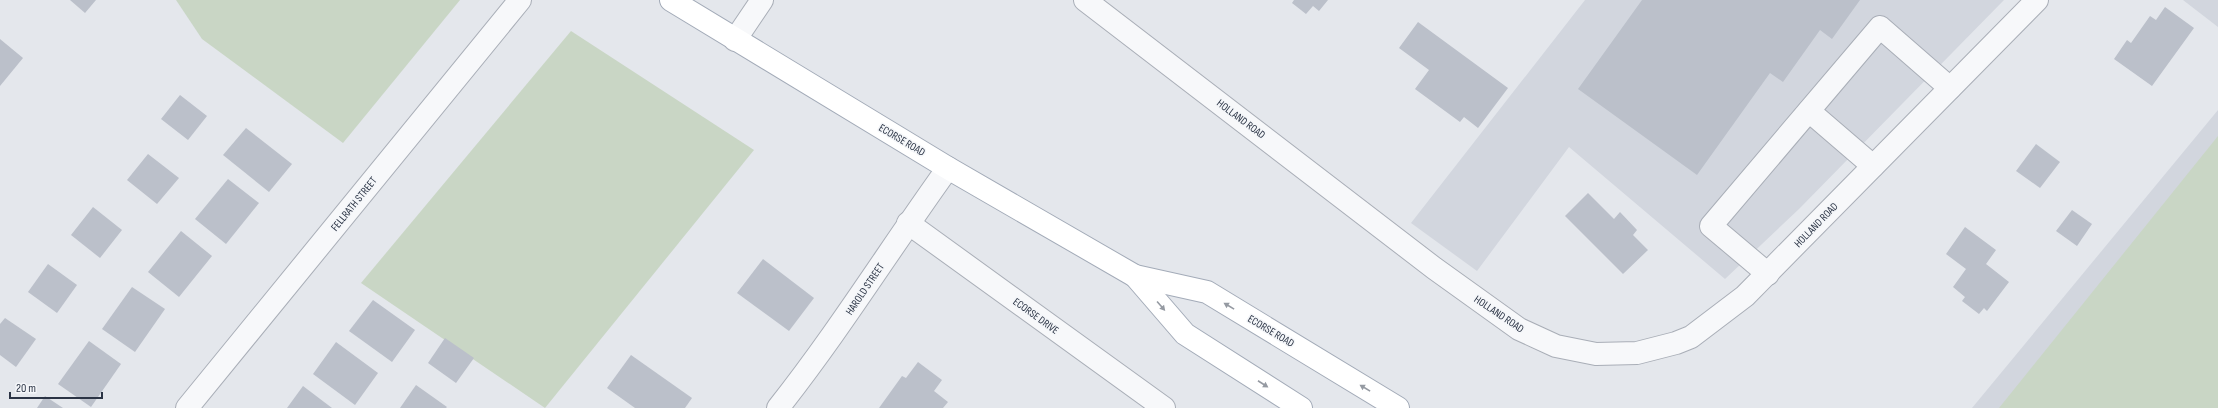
<svg xmlns="http://www.w3.org/2000/svg" width="2218" height="408" viewBox="0 0 2218 408" font-family="'Sofia Sans Condensed',sans-serif">
<style>
.built{fill:#d2d6de}
.green{fill:#c9d6c5}
.building{fill:#bbc0ca}
.lines{fill:none;stroke-linecap:round;stroke-linejoin:round}
.minor-casing{stroke:#a9aeb7;stroke-width:24}
.major-casing{stroke:#a3abb8;stroke-width:24}
.minor{stroke:#f7f8fa;stroke-width:22}
.major{stroke:#fff;stroke-width:22}
.oneway{fill:#959aa2}
.labels{text-anchor:middle;dominant-baseline:central;stroke-width:3;stroke-linejoin:round;paint-order:stroke}
.street-label{font-size:11px;fill:#2b3445;stroke:#f4f6f9}
</style>
<rect width="100%" height="100%" fill="#e4e7ec"/>
<g class="built">
<polygon points="1585,0 2004,0 1799,209 1725,279 1569,147 1477,271 1411,223"/>
<polygon points="2183,0 2218,0 2218,27"/>
<polygon points="2218,110 2218,408 1972,408"/>
</g>
<g class="green">
<polygon points="176,0 460,0 343,143 202,39"/>
<polygon points="571,31 754,150 545,408 361,283"/>
<polygon points="2218,136 2218,408 1999,408"/>
</g>
<g class="building">
<polygon points="70,0 96,0 85,13"/>
<polygon points="1294,0 1328,0 1319,11 1313,6 1306,14 1292,3"/>
<polygon points="1642,0 1860,0 1832,39 1820,30 1783,82 1770,73 1697,175 1578,89"/>
<polygon points="2165,7 2194,28 2152,86 2114,59 2127,40 2131,43 2150,16 2156,20"/>
<polygon points="1418,22 1508,88 1478,128 1464,117 1460,122 1415,89 1429,70 1399,48"/>
<polygon points="0,39 23,58 0,86"/>
<polygon points="180,95 207,116 188,140 161,119"/>
<polygon points="246,128 292,164 269,192 223,155"/>
<polygon points="2036,144 2060,162 2040,188 2016,171"/>
<polygon points="148,154 179,178 157,204 127,180"/>
<polygon points="228,179 259,203 226,244 195,219"/>
<polygon points="1588,193 1614,219 1620,212 1637,230 1633,235 1648,250 1623,274 1565,216"/>
<polygon points="93,207 122,230 100,258 71,235"/>
<polygon points="2072,210 2092,224 2077,246 2056,231"/>
<polygon points="1965,227 1996,250 1986,264 2009,282 1987,311 1984,308 1979,314 1962,301 1965,297 1953,287 1966,269 1946,254"/>
<polygon points="181,231 212,256 179,297 148,272"/>
<polygon points="763,259 814,298 789,331 737,293"/>
<polygon points="48,264 77,285 57,313 28,292"/>
<polygon points="132,287 165,309 135,352 102,329"/>
<polygon points="373,300 415,330 392,362 349,331"/>
<polygon points="5,318 36,339 16,367 0,355 0,324"/>
<polygon points="445,338 474,358 456,383 428,363"/>
<polygon points="89,341 121,364 91,407 58,384"/>
<polygon points="336,342 378,373 355,405 313,374"/>
<polygon points="631,355 692,398 685,408 635,408 607,388"/>
<polygon points="918,362 942,380 934,391 948,402 943,408 879,408 902,376 906,378"/>
<polygon points="416,385 447,407 446,408 400,408"/>
<polygon points="303,386 332,408 287,408"/>
<polygon points="45,396 63,408 37,408"/>
</g>
<g class="lines">
<defs>
<g id="minor">
<polyline points="1085,0 1434,268 1519,329 1556,346 1596,354 1637,353 1676,343 1691,337 1745,296 2037,0"/>
<polyline points="735,40 762,0"/>
<polyline points="1809,111 1873,166"/>
<polyline points="908,223 1164,408"/>
<polyline points="1768,274 1711,226 1880,27 1950,88"/>
<polyline points="187,408 520,0"/>
<path d="M778,408C839,331 891,247 948,168"/>
</g>
<g id="major">
<polyline points="671,0 948,168 1135,276 1207,292 1398,408"/>
<polyline points="1135,276 1185,334 1301,408"/>
</g>
</defs>
<use href="#minor" class="minor-casing"/>
<use href="#major" class="major-casing"/>
<use href="#minor" class="minor"/>
<use href="#major" class="major"/>
</g>
<defs><path id="oneway-solid" d="M-6-.8H1V-3.2L6.5 0L1 3.2V.8H-6Z"/></defs>
<g class="oneway">
<use href="#oneway-solid" transform="translate(1161 306) rotate(49)"/>
<use href="#oneway-solid" transform="translate(1229 306) rotate(-149)"/>
<use href="#oneway-solid" transform="translate(1263 384) rotate(33)"/>
<use href="#oneway-solid" transform="translate(1365 388) rotate(-149)"/>
</g>
<g class="labels">
<g class="street-label">
<text transform="translate(1241 119) rotate(37)">HOLLAND ROAD</text>
<text transform="translate(902 140) rotate(31)">ECORSE ROAD</text>
<text transform="translate(354 204) rotate(-51)">FELLRATH STREET</text>
<text transform="translate(1816 225) rotate(-46)">HOLLAND ROAD</text>
<text transform="translate(865 289) rotate(-56)">HAROLD STREET</text>
<text transform="translate(1499 314) rotate(34)">HOLLAND ROAD</text>
<text transform="translate(1036 316) rotate(36)">ECORSE DRIVE</text>
<text transform="translate(1271 331) rotate(31)">ECORSE ROAD</text>
</g>
</g>
<path d="M10 392v6h92v-6" fill="none" stroke="#2b3445" stroke-width="2"/>
<text x="16" y="392" font-size="12" fill="#2b3445" stroke="#f4f6f9" stroke-width="3" paint-order="stroke">20 m</text>
</svg>
